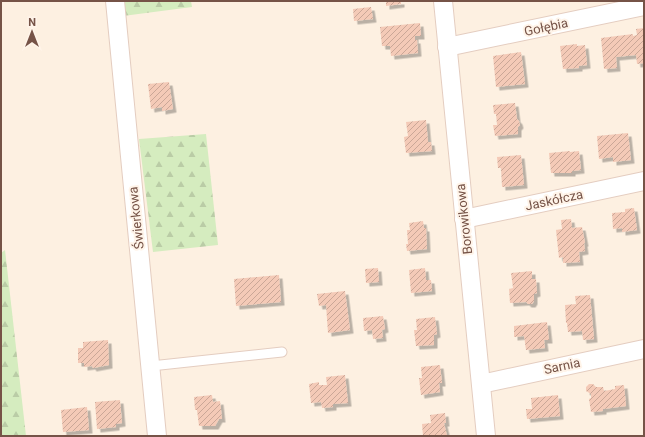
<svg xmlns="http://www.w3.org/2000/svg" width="645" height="437" viewBox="0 0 645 437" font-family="Roboto,sans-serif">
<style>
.forest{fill:url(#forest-firs)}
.building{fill:url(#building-hatch);filter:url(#shadow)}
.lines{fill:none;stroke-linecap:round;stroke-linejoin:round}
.service-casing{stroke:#e4cdc0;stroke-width:11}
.minor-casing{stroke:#e4cdc0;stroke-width:20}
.service{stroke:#fff;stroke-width:9}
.minor{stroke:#fff;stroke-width:18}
.labels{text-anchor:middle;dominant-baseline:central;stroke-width:4;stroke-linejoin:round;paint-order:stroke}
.street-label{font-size:13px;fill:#765347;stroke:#fff4e9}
</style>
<defs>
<pattern id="forest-firs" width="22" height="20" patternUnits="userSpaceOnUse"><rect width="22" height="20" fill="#d5ecbf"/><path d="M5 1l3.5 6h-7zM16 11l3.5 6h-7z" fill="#bacca6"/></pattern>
<pattern id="building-hatch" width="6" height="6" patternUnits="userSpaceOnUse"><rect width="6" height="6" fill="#f4cab7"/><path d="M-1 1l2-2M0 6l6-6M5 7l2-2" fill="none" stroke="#caa797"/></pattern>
<filter id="shadow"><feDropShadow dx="3.5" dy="3.5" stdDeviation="0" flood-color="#0004"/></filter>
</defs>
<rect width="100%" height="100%" fill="#fdf0e1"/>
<g class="forest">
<polygon points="121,1 191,1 192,7 123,16"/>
<polygon points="206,134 218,245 153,252 139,139"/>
<polygon points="5,250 26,436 1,436 1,253"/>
</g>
<g class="building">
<polygon points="386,1 401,1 401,4 386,6"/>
<polygon points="371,7 373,19 354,21 353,9"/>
<polygon points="420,23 421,36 415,36 415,40 417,40 418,53 391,56 390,46 382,46 380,27"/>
<polygon points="644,28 644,63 637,64 636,55 616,57 617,68 604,69 601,38 633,34 633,36 637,35 636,29"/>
<polygon points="577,44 577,46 585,45 587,65 579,66 579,68 563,69 560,46"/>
<polygon points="521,52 525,84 496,87 493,56"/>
<polygon points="169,82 173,109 162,111 162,107 151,109 148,84"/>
<polygon points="515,103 517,119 519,121 520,125 518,127 518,134 495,136 493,125 497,125 496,114 494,114 493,105"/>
<polygon points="426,120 428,142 431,142 432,151 406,153 404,137 408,136 406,122"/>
<polygon points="628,133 631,160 613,162 613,157 599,159 597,136"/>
<polygon points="570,151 570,152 579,151 581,170 572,171 572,173 551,173 549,153"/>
<polygon points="521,155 524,185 502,187 501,168 498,168 497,157"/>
<polygon points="634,208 637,230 622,232 622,228 613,229 612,213 625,212 625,209"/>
<polygon points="571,219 572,228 582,227 585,243 584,243 585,251 579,252 580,262 563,263 563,257 559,258 556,230 562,229 561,220"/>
<polygon points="423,221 424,228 426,228 427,249 407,251 406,244 408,244 407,230 410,230 409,223"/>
<polygon points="378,268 379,282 366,283 365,269"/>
<polygon points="425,268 426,280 431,280 432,291 411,293 409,270"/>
<polygon points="532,271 532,279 536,279 537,293 534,294 534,301 532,304 528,304 526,302 510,303 509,289 513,288 511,273"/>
<polygon points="279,275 281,302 236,306 234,279"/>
<polygon points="345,291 350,330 328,333 326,305 319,306 317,294"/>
<polygon points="590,295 594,339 583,340 582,331 568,332 567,323 566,323 565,305 576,304 575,296"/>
<polygon points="383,316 385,329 382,330 383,338 373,339 372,330 364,331 363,318"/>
<polygon points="435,317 437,334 434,335 434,345 416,346 414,330 417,330 416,319"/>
<polygon points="547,322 549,340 544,340 545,348 526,350 524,336 514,337 514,326"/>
<polygon points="108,340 109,365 93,368 92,366 84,367 84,363 78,363 78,348 83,348 83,342"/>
<polygon points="440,365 442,383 439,383 440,392 421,395 419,378 422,378 421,367"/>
<polygon points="345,375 348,403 333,404 333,407 322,408 321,402 311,403 309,384 319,382 319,385 327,385 326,377"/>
<polygon points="589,384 593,384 596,387 603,387 604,391 615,389 615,386 624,385 626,406 603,409 603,411 591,412 589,399 591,398 591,394 586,391 586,387"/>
<polygon points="212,395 213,402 220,401 222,419 219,419 215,426 199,426 197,410 195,410 194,397"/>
<polygon points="558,395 560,416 527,419 526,409 532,409 531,398"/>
<polygon points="120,400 122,423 116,424 116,427 97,429 95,402"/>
<polygon points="87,407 89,430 63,432 61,410"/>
<polygon points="445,413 446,423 444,423 447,436 423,436 422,424 431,423 430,415"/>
</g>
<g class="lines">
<defs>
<polyline id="service" points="151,366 282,352"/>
<g id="minor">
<polyline points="115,1 157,436"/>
<polyline points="443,1 486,436"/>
<polyline points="447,47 644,6"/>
<polyline points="464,219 644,181"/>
<polyline points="481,384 644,349"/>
</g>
</defs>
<use href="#service" class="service-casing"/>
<use href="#minor" class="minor-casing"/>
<use href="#service" class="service"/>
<use href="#minor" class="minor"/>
</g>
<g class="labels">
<g class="street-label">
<text transform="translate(546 27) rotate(-12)">Gołębia</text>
<text transform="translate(554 200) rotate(-12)">Jaskółcza</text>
<text transform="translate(136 218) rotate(-96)">Świerkowa</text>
<text transform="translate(464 219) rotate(-96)">Borowikowa</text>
<text transform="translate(562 366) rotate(-12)">Sarnia</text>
</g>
</g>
<rect width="645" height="437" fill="none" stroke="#765347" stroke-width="4"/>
<g transform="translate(32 32)" stroke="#fff4e9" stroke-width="3" paint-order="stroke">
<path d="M0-3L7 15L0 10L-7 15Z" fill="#765347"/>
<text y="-6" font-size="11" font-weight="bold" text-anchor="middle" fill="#765347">N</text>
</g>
</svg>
